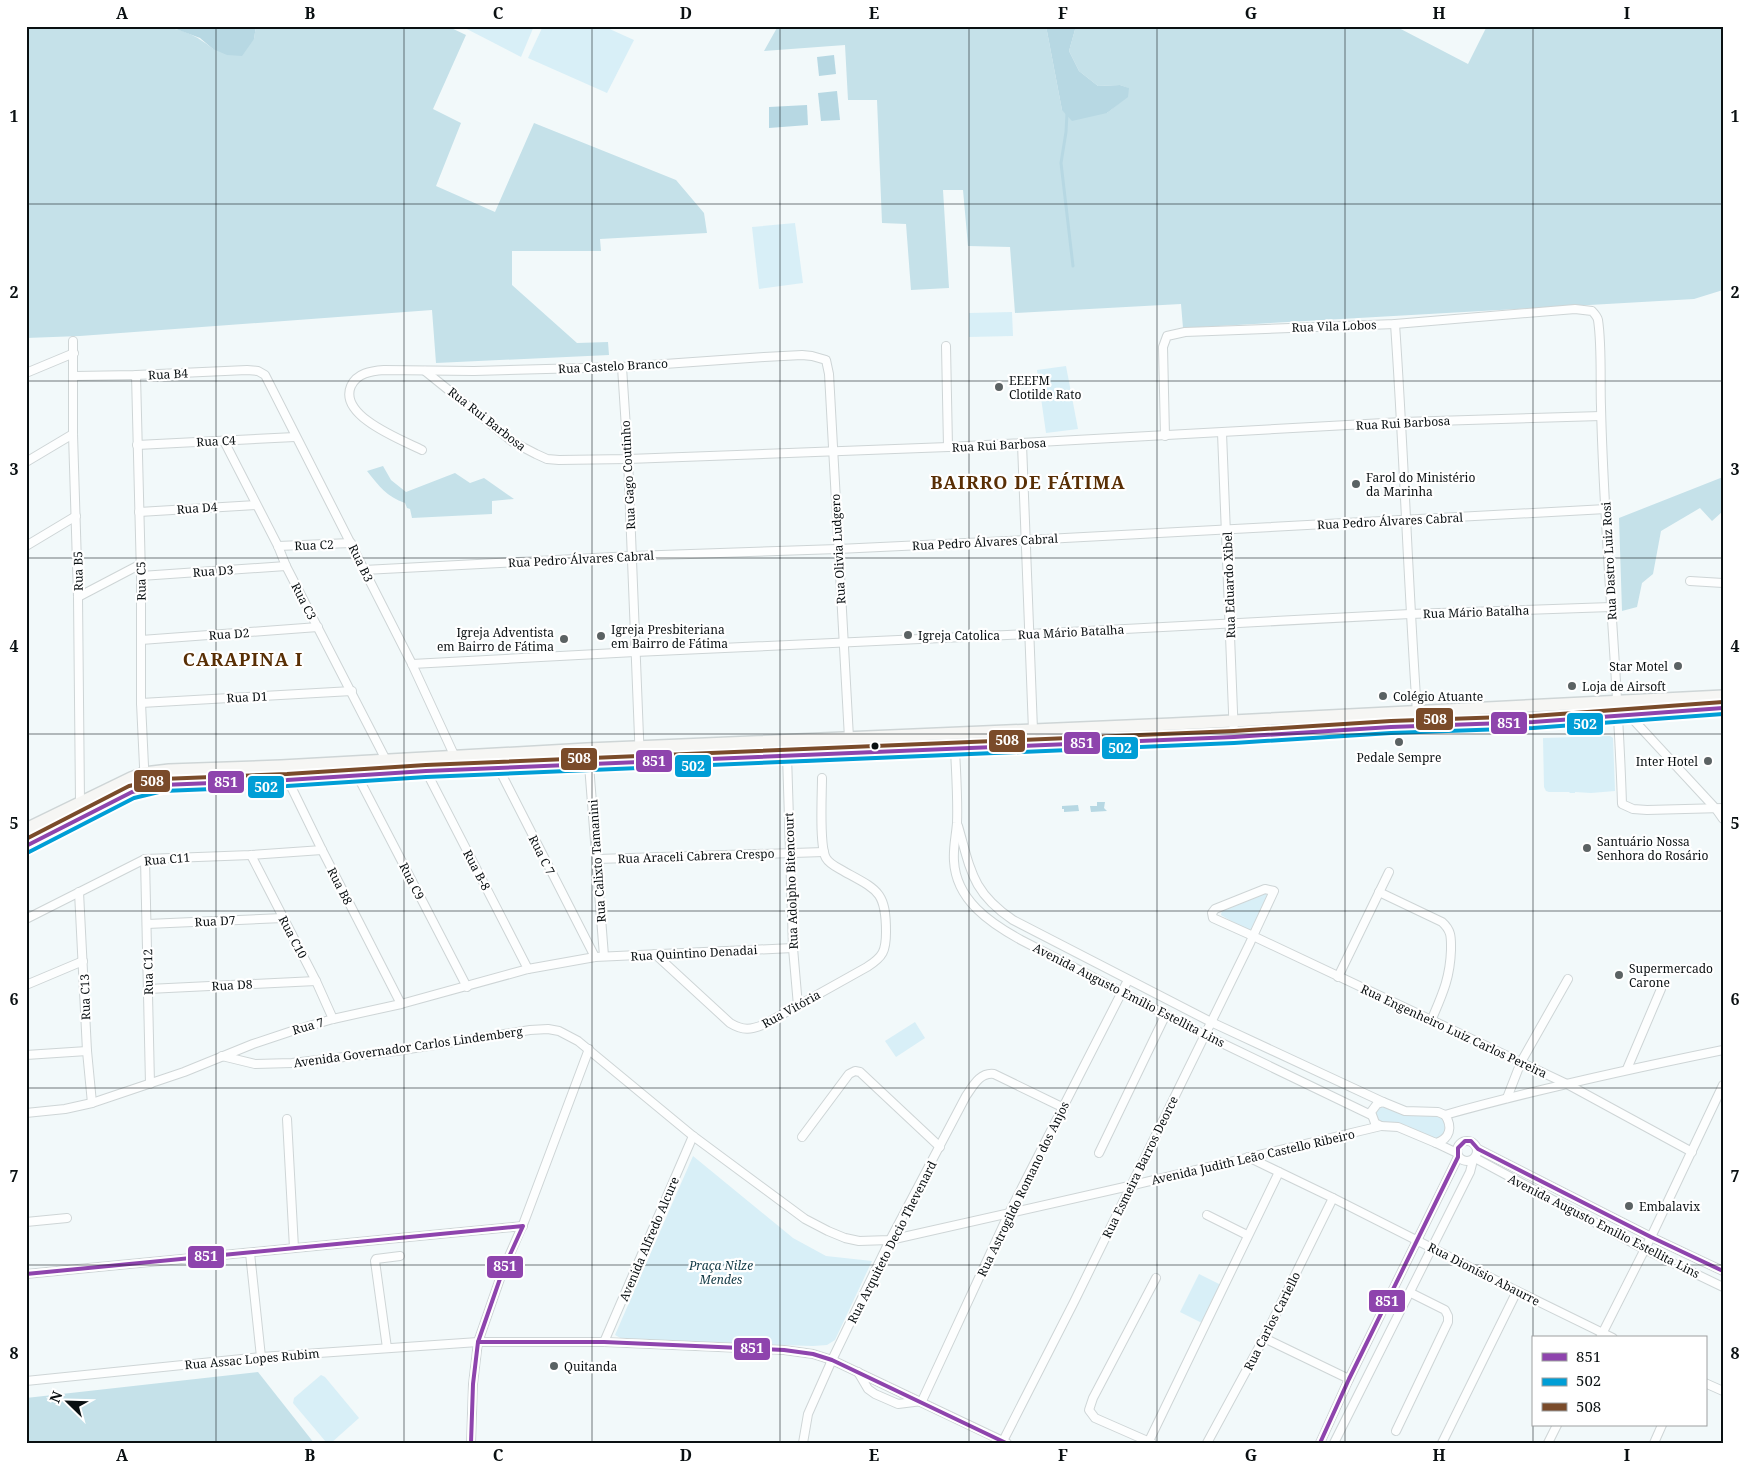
<svg xmlns="http://www.w3.org/2000/svg" width="1749" height="1469" viewBox="0 0 1749 1469" font-family="'Noto Serif',serif">
<style>
.green{fill:#d8eff7}
.forest{fill:#c5e1e9}
.water{fill:#b7d8e3}
.lines{fill:none;stroke-linecap:round;stroke-linejoin:round}
.stream{stroke:#b7d8e3;stroke-width:3}
.street-casing{stroke:#ced5d6;stroke-width:10}
.secondary-casing{stroke:#ced5d6;stroke-width:14}
.street{stroke:#fdfefe;stroke-width:8}
.secondary{stroke:#f6f6f4;stroke-width:11}
.bus-1-casing{stroke:#fff;stroke-width:8}
.bus-2-casing{stroke:#fff;stroke-width:8}
.bus-3-casing{stroke:#fff;stroke-width:8}
.bus-1{stroke:#8e44ad;stroke-width:4}
.bus-2{stroke:#009ed6;stroke-width:4}
.bus-3{stroke:#7a4b2a;stroke-width:4}
.grid{fill:none;stroke:#0a1012;stroke-width:1;stroke-opacity:0.55}
.poi-dot{fill:#5b6263;stroke:#fff;stroke-width:2}
.bus-dot{fill:#0a1012;stroke:#fff;stroke-width:2}
.labels{text-anchor:middle;dominant-baseline:central;stroke-width:4.5;stroke-linejoin:round;paint-order:stroke}
.street-label{font-size:12px;fill:#0a1012;stroke:#fff}
.poi-label{font-size:12px;fill:#0a1012;stroke:#fff;text-anchor:start}
.park-label{font-size:12px;font-style:italic;fill:#103844;stroke:#fff}
.district-label{font-size:18px;font-weight:bold;letter-spacing:1px;fill:#592f05;stroke:#fff}
.line-badge{stroke:#fff;stroke-width:2}
.badge-label{font-size:14px;text-anchor:middle;font-weight:bold;fill:#fff}
.neatline{fill:none;stroke:#0a1012;stroke-width:2}
.grid-label{font-size:16px;text-anchor:middle;font-weight:bold;fill:#0a1012}
</style>
<rect width="100%" height="100%" fill="#f2f9fa"/>
<g class="green">
<polygon points="461,26 534,26 521,57"/>
<polygon points="543,26 603,26 634,40 607,93 528,58"/>
<polygon points="795,223 803,283 759,289 752,227"/>
<polygon points="1012,312 1013,336 969,337 969,313"/>
<polygon points="1066,366 1078,429 1046,433 1037,370"/>
<polygon points="1610,736 1613,738 1615,791 1591,793 1575,792 1575,793 1570,793 1569,792 1549,792 1546,791 1544,787 1543,738"/>
<polygon points="1265,892 1268,893 1269,897 1251,933 1221,915 1222,910"/>
<polygon points="915,1022 925,1038 896,1057 885,1041"/>
<polygon points="1384,1104 1442,1118 1447,1122 1447,1130 1441,1138 1431,1140 1406,1125 1378,1123 1374,1111 1378,1106"/>
<polygon points="693,1156 793,1238 826,1256 872,1261 835,1340 827,1345 813,1346 624,1340 615,1335"/>
<polygon points="1199,1274 1221,1285 1202,1323 1180,1312"/>
<polygon points="321,1375 325,1377 359,1418 331,1443 326,1442 293,1403 294,1398"/>
</g>
<g class="forest">
<path d="M26,26H161C183,30 195,34 213,49L254,39L256,26H447L466,35L433,109L461,123L436,186L495,212L534,123L676,180L704,213L707,233L600,239L601,251H512V285L577,343L608,342L609,355L436,363L432,310L80,336L26,338Z"/>
<polygon points="778,26 1046,26 1062,110 1107,113 1128,96 1128,88 1120,85 1098,86 1079,71 1069,51 1076,26 1395,26 1468,64 1487,26 1723,26 1723,290 1694,299 1183,328 1181,304 1015,313 1010,247 968,246 963,190 943,190 949,288 911,290 906,224 882,223 877,100 848,100 845,45 764,51"/>
<path d="M383,466L391,480L406,492L455,473L470,483L484,478L514,499L492,501V514L412,518L410,509L407,508L405,503C387,497 379,486 367,471Z"/>
<polygon points="1723,477 1723,511 1712,521 1700,508 1661,531 1653,574 1642,583 1637,607 1622,611 1619,518"/>
<polygon points="258,1372 314,1443 26,1443 26,1398"/>
</g>
<g class="water">
<polygon points="161,26 256,26 254,39 242,56 227,55 213,49 200,38 176,29"/>
<polygon points="1046,26 1076,26 1069,51 1079,71 1098,86 1120,85 1129,88 1128,97 1107,113 1072,121 1062,110"/>
<polygon points="834,55 836,74 819,76 817,57"/>
<polygon points="837,91 840,120 821,121 818,93"/>
<polygon points="807,105 808,125 769,128 769,107"/>
<polygon points="1097,802 1105,802 1104,808 1107,811 1091,812 1090,806 1097,806"/>
<polygon points="1078,805 1079,811 1064,812 1064,809 1062,809 1062,806"/>
</g>
<g class="lines">
<polyline class="stream" points="1067,113 1066,132 1061,163 1073,266"/>
<defs>
<g id="street">
<path d="M1395,324C1404,453 1408,583 1417,712"/>
<polyline points="73,341 73,434 78,597 80,802"/>
<polyline points="946,346 948,447"/>
<polyline points="622,367 628,459 640,762"/>
<polyline points="425,371 513,442 536,454 547,459 559,460 628,459 948,447 1402,422 1601,416"/>
<polyline points="26,373 74,353"/>
<polyline points="136,375 141,576 141,703 145,787"/>
<polyline points="74,376 136,375 247,370 258,371 265,375 412,664 455,757"/>
<polyline points="1222,433 1234,737"/>
<path d="M1165,436L1163,347L1167,336L1185,332L1395,324L1575,309L1592,311C1595,314 1597,316 1598,320C1602,346 1600,381 1601,407C1604,540 1618,672 1622,804L1633,809L1647,810L1723,808"/>
<polyline points="224,441 278,546 286,566 386,760"/>
<polyline points="1022,444 1033,730 1030,740 1025,745"/>
<polyline points="137,445 295,437"/>
<path d="M422,450C402,440 338,416 351,386C357,373 371,371 384,370L474,371L622,367L764,357L802,355L812,356L826,360L829,374L849,738"/>
<polyline points="26,462 73,434"/>
<polyline points="139,512 256,505"/>
<polyline points="26,546 76,516"/>
<polyline points="278,546 351,543"/>
<polyline points="364,570 632,556 838,549 1027,540 1606,509"/>
<polyline points="141,576 286,566"/>
<polyline points="1690,581 1723,583"/>
<polyline points="78,597 141,564"/>
<polyline points="141,640 318,627"/>
<polyline points="412,664 635,652 1030,634 1410,614 1611,607"/>
<path d="M1639,701C1633,704 1628,706 1628,714L1716,809L1723,819"/>
<polyline points="141,703 352,691"/>
<path d="M955,749C956,773 958,799 957,823C956,836 953,848 954,861C956,900 990,923 1021,940L1205,1035L1371,1115"/>
<path d="M509,754C501,762 499,766 503,777L595,957"/>
<polyline points="787,755 793,948 798,1006"/>
<polyline points="589,765 604,956"/>
<polyline points="281,766 322,850 401,1004"/>
<polyline points="426,771 528,969"/>
<polyline points="357,775 467,987"/>
<path d="M958,826C971,871 972,892 1013,920L1211,1022L1383,1102"/>
<polyline points="251,855 316,981 333,1019"/>
<polyline points="145,859 150,1084"/>
<polyline points="597,859 824,852"/>
<polyline points="79,892 87,1051 92,1103"/>
<path d="M1379,892L1442,922C1452,931 1451,938 1451,950C1450,979 1442,995 1431,1021"/>
<polyline points="26,919 145,859 251,855 322,850"/>
<polyline points="147,924 283,918"/>
<path d="M655,954L730,1023C743,1031 751,1030 765,1024L867,967C883,957 886,951 886,932C886,892 878,890 845,872C839,868 830,865 826,858C819,846 822,794 822,778"/>
<polyline points="1338,977 1389,872"/>
<polyline points="26,985 83,961"/>
<polyline points="148,989 316,981"/>
<polyline points="26,1055 87,1051"/>
<polyline points="222,1056 255,1064 292,1063 396,1051 530,1030 548,1029 559,1031 578,1041 693,1136 805,1219 828,1231 845,1238 859,1241 890,1240 1129,1186 1381,1126"/>
<polyline points="1627,1069 1661,989"/>
<polyline points="1507,1098 1521,1062 1568,979"/>
<path d="M1383,1102L1405,1111L1438,1112L1445,1115C1453,1127 1450,1139 1436,1143L1398,1127L1381,1126L1375,1123L1371,1112L1377,1104Z"/>
<polyline points="26,1113 65,1109 92,1103 184,1072 253,1044 292,1031 333,1019 401,1004 528,969 595,957 793,948"/>
<path d="M1445,1115C1537,1089 1630,1069 1723,1050"/>
<polyline points="287,1119 294,1248"/>
<polyline points="802,1137 849,1074 855,1071 860,1072 940,1147"/>
<circle cx="1467" cy="1151" r="10"/>
<polyline points="1436,1143 1457,1153"/>
<polyline points="1478,1149 1651,1237 1723,1271"/>
<polyline points="1099,1153 1166,1014"/>
<polyline points="1248,1157 1333,1198 1517,1291 1613,1338"/>
<polyline points="1475,1158 1644,1249 1723,1287"/>
<polyline points="1207,1215 1247,1235"/>
<polyline points="26,1222 67,1218"/>
<polyline points="250,1253 261,1357"/>
<polyline points="26,1274 523,1226"/>
<polyline points="1264,1338 1349,1379"/>
<polyline points="1600,1338 1651,1237 1723,1085"/>
<polyline points="604,1342 693,1136"/>
<polyline points="387,1348 375,1261 376,1259 400,1256"/>
<polyline points="858,1372 868,1389 875,1394 898,1404 922,1401 1009,1213 1128,980"/>
<polyline points="26,1381 261,1357 478,1342 604,1342 784,1350 813,1354 832,1360 1007,1443"/>
<polyline points="1705,1383 1723,1391"/>
<polyline points="1396,1431 1448,1322 1448,1316 1445,1310 1411,1293"/>
<polyline points="1003,1441 1074,1302 1250,943 1253,936 1274,891 1265,889 1215,909 1212,913 1213,918 1253,936 1567,1084 1692,1152"/>
<polyline points="1149,1441 1279,1172"/>
<polyline points="471,1443 473,1384 478,1342 503,1270 524,1222 589,1049"/>
<path d="M803,1443L808,1414L832,1360L890,1240L966,1096C973,1086 980,1072 994,1074L1064,1108"/>
<polyline points="1152,1443 1095,1418 1089,1410 1093,1398 1156,1278"/>
<polyline points="1207,1443 1264,1338 1333,1198"/>
<polyline points="1320,1443 1349,1379 1458,1157"/>
<polyline points="1334,1443 1470,1172 1473,1160"/>
<polyline points="1442,1443 1517,1291"/>
<polyline points="1548,1443 1557,1425"/>
<polyline points="1654,1443 1662,1425"/>
</g>
<g id="secondary">
<polyline points="26,829 131,778 144,773 169,770 281,766 587,749 1173,724 1723,696"/>
<polyline points="26,846 132,792 162,785 287,780 426,771 1234,737 1391,727 1533,722 1723,708"/>
</g>
</defs>
<use href="#street" class="street-casing"/>
<use href="#secondary" class="secondary-casing"/>
<use href="#street" class="street"/>
<use href="#secondary" class="secondary"/>
<defs>
<g id="bus-1">
<polyline points="26,846 132,792 162,785 287,780 426,771 1234,737 1391,727 1533,722 1723,708"/>
<polyline points="26,1274 523,1226 503,1270 478,1342 473,1384 471,1443"/>
<polyline points="478,1342 604,1342 784,1350 813,1354 832,1360 1006,1443"/>
<polyline points="1320,1443 1349,1379 1458,1157 1458,1148 1465,1141 1471,1141 1478,1149 1651,1237 1723,1271"/>
</g>
<polyline id="bus-2" points="29,852 134,798 163,791 287,786 426,777 1234,743 1391,733 1533,728 1723,714"/>
<polyline id="bus-3" points="26,839 129,786 162,779 287,774 426,765 1234,731 1391,721 1533,716 1723,702"/>
</defs>
<use href="#bus-1" class="bus-1-casing"/>
<use href="#bus-2" class="bus-2-casing"/>
<use href="#bus-3" class="bus-3-casing"/>
<use href="#bus-1" class="bus-1"/>
<use href="#bus-2" class="bus-2"/>
<use href="#bus-3" class="bus-3"/>
</g>
<path class="grid" d="M216,26V1443M404,26V1443M592,26V1443M780,26V1443M969,26V1443M1157,26V1443M1345,26V1443M1533,26V1338M26,204H1723M26,381H1723M26,558H1723M26,734H1723M26,911H1723M26,1088H1723M26,1265H1723M1533,1425V1443"/>
<g class="poi-dot">
<circle cx="999" cy="387" r="5"/>
<circle cx="1356" cy="484" r="5"/>
<circle cx="908" cy="635" r="5"/>
<circle cx="601" cy="636" r="5"/>
<circle cx="564" cy="639" r="5"/>
<circle cx="1678" cy="666" r="5"/>
<circle cx="1572" cy="686" r="5"/>
<circle cx="1383" cy="696" r="5"/>
<circle cx="1399" cy="742" r="5"/>
<circle cx="1708" cy="761" r="5"/>
<circle cx="1587" cy="848" r="5"/>
<circle cx="1619" cy="975" r="5"/>
<circle cx="1629" cy="1206" r="5"/>
<circle cx="554" cy="1366" r="5"/>
</g>
<circle class="bus-dot" cx="875" cy="746" r="4.5"/>
<g class="labels">
<g class="street-label">
<text transform="translate(1334 326) rotate(-2)">Rua Vila Lobos</text>
<text transform="translate(613 366) rotate(-3)">Rua Castelo Branco</text>
<text transform="translate(168 374) rotate(-3)">Rua B4</text>
<text transform="translate(487 419) rotate(38)">Rua Rui Barbosa</text>
<text transform="translate(1403 423) rotate(-3)">Rua Rui Barbosa</text>
<text transform="translate(216 441) rotate(-3)">Rua C4</text>
<text transform="translate(999 445) rotate(-3)">Rua Rui Barbosa</text>
<text transform="translate(628 475) rotate(-93)">Rua Gago Coutinho</text>
<text transform="translate(197 508) rotate(-4)">Rua D4</text>
<text transform="translate(1390 521) rotate(-3)">Rua Pedro Álvares Cabral</text>
<text transform="translate(985 542) rotate(-3)">Rua Pedro Álvares Cabral</text>
<text transform="translate(314 545) rotate(-2)">Rua C2</text>
<text transform="translate(838 549) rotate(-93)">Rua Olivia Ludgero</text>
<text transform="translate(581 559) rotate(-3)">Rua Pedro Álvares Cabral</text>
<text transform="translate(1609 561) rotate(-93)">Rua Dastro Luiz Rosi</text>
<text transform="translate(361 563) rotate(64)">Rua B3</text>
<text transform="translate(78 571) rotate(-91)">Rua B5</text>
<text transform="translate(213 571) rotate(-4)">Rua D3</text>
<text transform="translate(141 581) rotate(-91)">Rua C5</text>
<text transform="translate(1229 585) rotate(-92)">Rua Eduardo Xibel</text>
<text transform="translate(304 601) rotate(63)">Rua C3</text>
<text transform="translate(1476 612) rotate(-2)">Rua Mário Batalha</text>
<text transform="translate(1071 632) rotate(-3)">Rua Mário Batalha</text>
<text transform="translate(229 634) rotate(-4)">Rua D2</text>
<text transform="translate(247 697) rotate(-3)">Rua D1</text>
<text transform="translate(542 855) rotate(63)">Rua C 7</text>
<text transform="translate(696 856) rotate(-2)">Rua Araceli Cabrera Crespo</text>
<text transform="translate(167 859) rotate(-5)">Rua C11</text>
<text transform="translate(597 861) rotate(-94)">Rua Calixto Tamanini</text>
<text transform="translate(477 870) rotate(62)">Rua B-8</text>
<text transform="translate(412 881) rotate(63)">Rua C9</text>
<text transform="translate(791 881) rotate(-92)">Rua Adolpho Bitencourt</text>
<text transform="translate(340 886) rotate(63)">Rua B8</text>
<text transform="translate(215 921) rotate(-3)">Rua D7</text>
<text transform="translate(293 937) rotate(62)">Rua C10</text>
<text transform="translate(694 953) rotate(-3)">Rua Quintino Denadai</text>
<text transform="translate(148 972) rotate(-91)">Rua C12</text>
<text transform="translate(232 985) rotate(-3)">Rua D8</text>
<text transform="translate(1129 995) rotate(27)">Avenida Augusto Emilio Estellita Lins</text>
<text transform="translate(85 997) rotate(-92)">Rua C13</text>
<text transform="translate(791 1009) rotate(-29)">Rua Vitória</text>
<text transform="translate(308 1026) rotate(-16)">Rua 7</text>
<text transform="translate(1454 1031) rotate(25)">Rua Engenheiro Luiz Carlos Pereira</text>
<text transform="translate(408 1047) rotate(-8)">Avenida Governador Carlos Lindemberg</text>
<text transform="translate(1253 1157) rotate(-13)">Avenida Judith Leão Castello Ribeiro</text>
<text transform="translate(1140 1167) rotate(-64)">Rua Esmeira Barros Deorce</text>
<text transform="translate(1023 1189) rotate(-64)">Rua Astrogildo Romano dos Anjos</text>
<text transform="translate(1604 1226) rotate(27)">Avenida Augusto Emilio Estellita Lins</text>
<text transform="translate(649 1239) rotate(-67)">Avenida Alfredo Alcure</text>
<text transform="translate(892 1242) rotate(-63)">Rua Arquiteto Decio Thevenard</text>
<text transform="translate(1484 1274) rotate(27)">Rua Dionísio Abaurre</text>
<text transform="translate(1272 1321) rotate(-63)">Rua Carlos Cariello</text>
<text transform="translate(252 1359) rotate(-5)">Rua Assac Lopes Rubim</text>
</g>
<g class="poi-label">
<text x="1009" y="380">EEEFM<tspan x="1009" dy="14">Clotilde Rato</tspan></text>
<text x="1366" y="477">Farol do Ministério<tspan x="1366" dy="14">da Marinha</tspan></text>
<text x="611" y="629">Igreja Presbiteriana<tspan x="611" dy="14">em Bairro de Fátima</tspan></text>
<text x="554" y="632" text-anchor="end">Igreja Adventista<tspan x="554" dy="14">em Bairro de Fátima</tspan></text>
<text x="918" y="635">Igreja Catolica</text>
<text x="1668" y="666" text-anchor="end">Star Motel</text>
<text x="1582" y="686">Loja de Airsoft</text>
<text x="1393" y="696">Colégio Atuante</text>
<text x="1399" y="757" text-anchor="middle">Pedale Sempre</text>
<text x="1698" y="761" text-anchor="end">Inter Hotel</text>
<text x="1597" y="841">Santuário Nossa<tspan x="1597" dy="14">Senhora do Rosário</tspan></text>
<text x="1629" y="968">Supermercado<tspan x="1629" dy="14">Carone</tspan></text>
<text x="1639" y="1206">Embalavix</text>
<text x="564" y="1366">Quitanda</text>
</g>
<g class="park-label">
<text x="721" y="1265">Praça Nilze<tspan x="721" dy="14">Mendes</tspan></text>
</g>
<g class="district-label">
<text x="1028" y="482">BAIRRO DE FÁTIMA</text>
<text x="243" y="659">CARAPINA I</text>
</g>
</g>
<g class="line-badge">
<rect x="1415" y="707" width="39" height="24" rx="5" fill="#7a4b2a"/>
<rect x="1490" y="711" width="38" height="24" rx="5" fill="#8e44ad"/>
<rect x="1566" y="712" width="38" height="24" rx="5" fill="#009ed6"/>
<rect x="988" y="729" width="38" height="24" rx="5" fill="#7a4b2a"/>
<rect x="1063" y="731" width="38" height="24" rx="5" fill="#8e44ad"/>
<rect x="1101" y="736" width="38" height="24" rx="5" fill="#009ed6"/>
<rect x="560" y="747" width="38" height="24" rx="5" fill="#7a4b2a"/>
<rect x="635" y="749" width="38" height="24" rx="5" fill="#8e44ad"/>
<rect x="674" y="754" width="38" height="24" rx="5" fill="#009ed6"/>
<rect x="133" y="769" width="38" height="24" rx="5" fill="#7a4b2a"/>
<rect x="207" y="770" width="38" height="24" rx="5" fill="#8e44ad"/>
<rect x="247" y="775" width="38" height="24" rx="5" fill="#009ed6"/>
<rect x="187" y="1245" width="38" height="24" rx="5" fill="#8e44ad"/>
<rect x="486" y="1255" width="38" height="24" rx="5" fill="#8e44ad"/>
<rect x="1368" y="1289" width="38" height="24" rx="5" fill="#8e44ad"/>
<rect x="733" y="1337" width="38" height="24" rx="5" fill="#8e44ad"/>
</g>
<g class="badge-label">
<text x="1435" y="724">508</text>
<text x="1509" y="728">851</text>
<text x="1585" y="729">502</text>
<text x="1007" y="745">508</text>
<text x="1082" y="748">851</text>
<text x="1120" y="753">502</text>
<text x="579" y="763">508</text>
<text x="654" y="766">851</text>
<text x="693" y="771">502</text>
<text x="152" y="786">508</text>
<text x="226" y="787">851</text>
<text x="266" y="792">502</text>
<text x="206" y="1261">851</text>
<text x="505" y="1271">851</text>
<text x="1387" y="1306">851</text>
<text x="752" y="1353">851</text>
</g>
<rect width="1749" height="1469" fill="none" stroke="#ffffff" stroke-width="55"/>
<rect x="1532" y="1336" width="175" height="90" fill="#ffffff" stroke="#9d9fa0"/>
<rect x="1542" y="1353" width="25" height="8" fill="#8e44ad" stroke="#9d9fa0"/>
<text x="1576" y="1362" font-size="15" fill="#0a1012">851</text>
<rect x="1542" y="1378" width="25" height="8" fill="#009ed6" stroke="#9d9fa0"/>
<text x="1576" y="1386" font-size="15" fill="#0a1012">502</text>
<rect x="1542" y="1403" width="25" height="8" fill="#7a4b2a" stroke="#9d9fa0"/>
<text x="1576" y="1412" font-size="15" fill="#0a1012">508</text>
<g transform="translate(68 1402) rotate(293)" stroke="#ffffff" stroke-width="4" paint-order="stroke">
<path d="M0-4L9 19L0 12L-9 19Z" fill="#0a1012"/>
<text y="-8" font-size="14" font-weight="bold" text-anchor="middle" fill="#0a1012">N</text>
</g>
<rect x="28" y="28" width="1694" height="1414" class="neatline"/>
<g class="grid-label">
<text x="122" y="19">A</text>
<text x="310" y="19">B</text>
<text x="498" y="19">C</text>
<text x="686" y="19">D</text>
<text x="874" y="19">E</text>
<text x="1063" y="19">F</text>
<text x="1251" y="19">G</text>
<text x="1439" y="19">H</text>
<text x="1627" y="19">I</text>
<text x="14" y="122">1</text>
<text x="1735" y="122">1</text>
<text x="14" y="298">2</text>
<text x="1735" y="298">2</text>
<text x="14" y="475">3</text>
<text x="1735" y="475">3</text>
<text x="14" y="652">4</text>
<text x="1735" y="652">4</text>
<text x="14" y="829">5</text>
<text x="1735" y="829">5</text>
<text x="14" y="1005">6</text>
<text x="1735" y="1005">6</text>
<text x="14" y="1182">7</text>
<text x="1735" y="1182">7</text>
<text x="14" y="1359">8</text>
<text x="1735" y="1359">8</text>
<text x="122" y="1461">A</text>
<text x="310" y="1461">B</text>
<text x="498" y="1461">C</text>
<text x="686" y="1461">D</text>
<text x="874" y="1461">E</text>
<text x="1063" y="1461">F</text>
<text x="1251" y="1461">G</text>
<text x="1439" y="1461">H</text>
<text x="1627" y="1461">I</text>
</g>
</svg>
